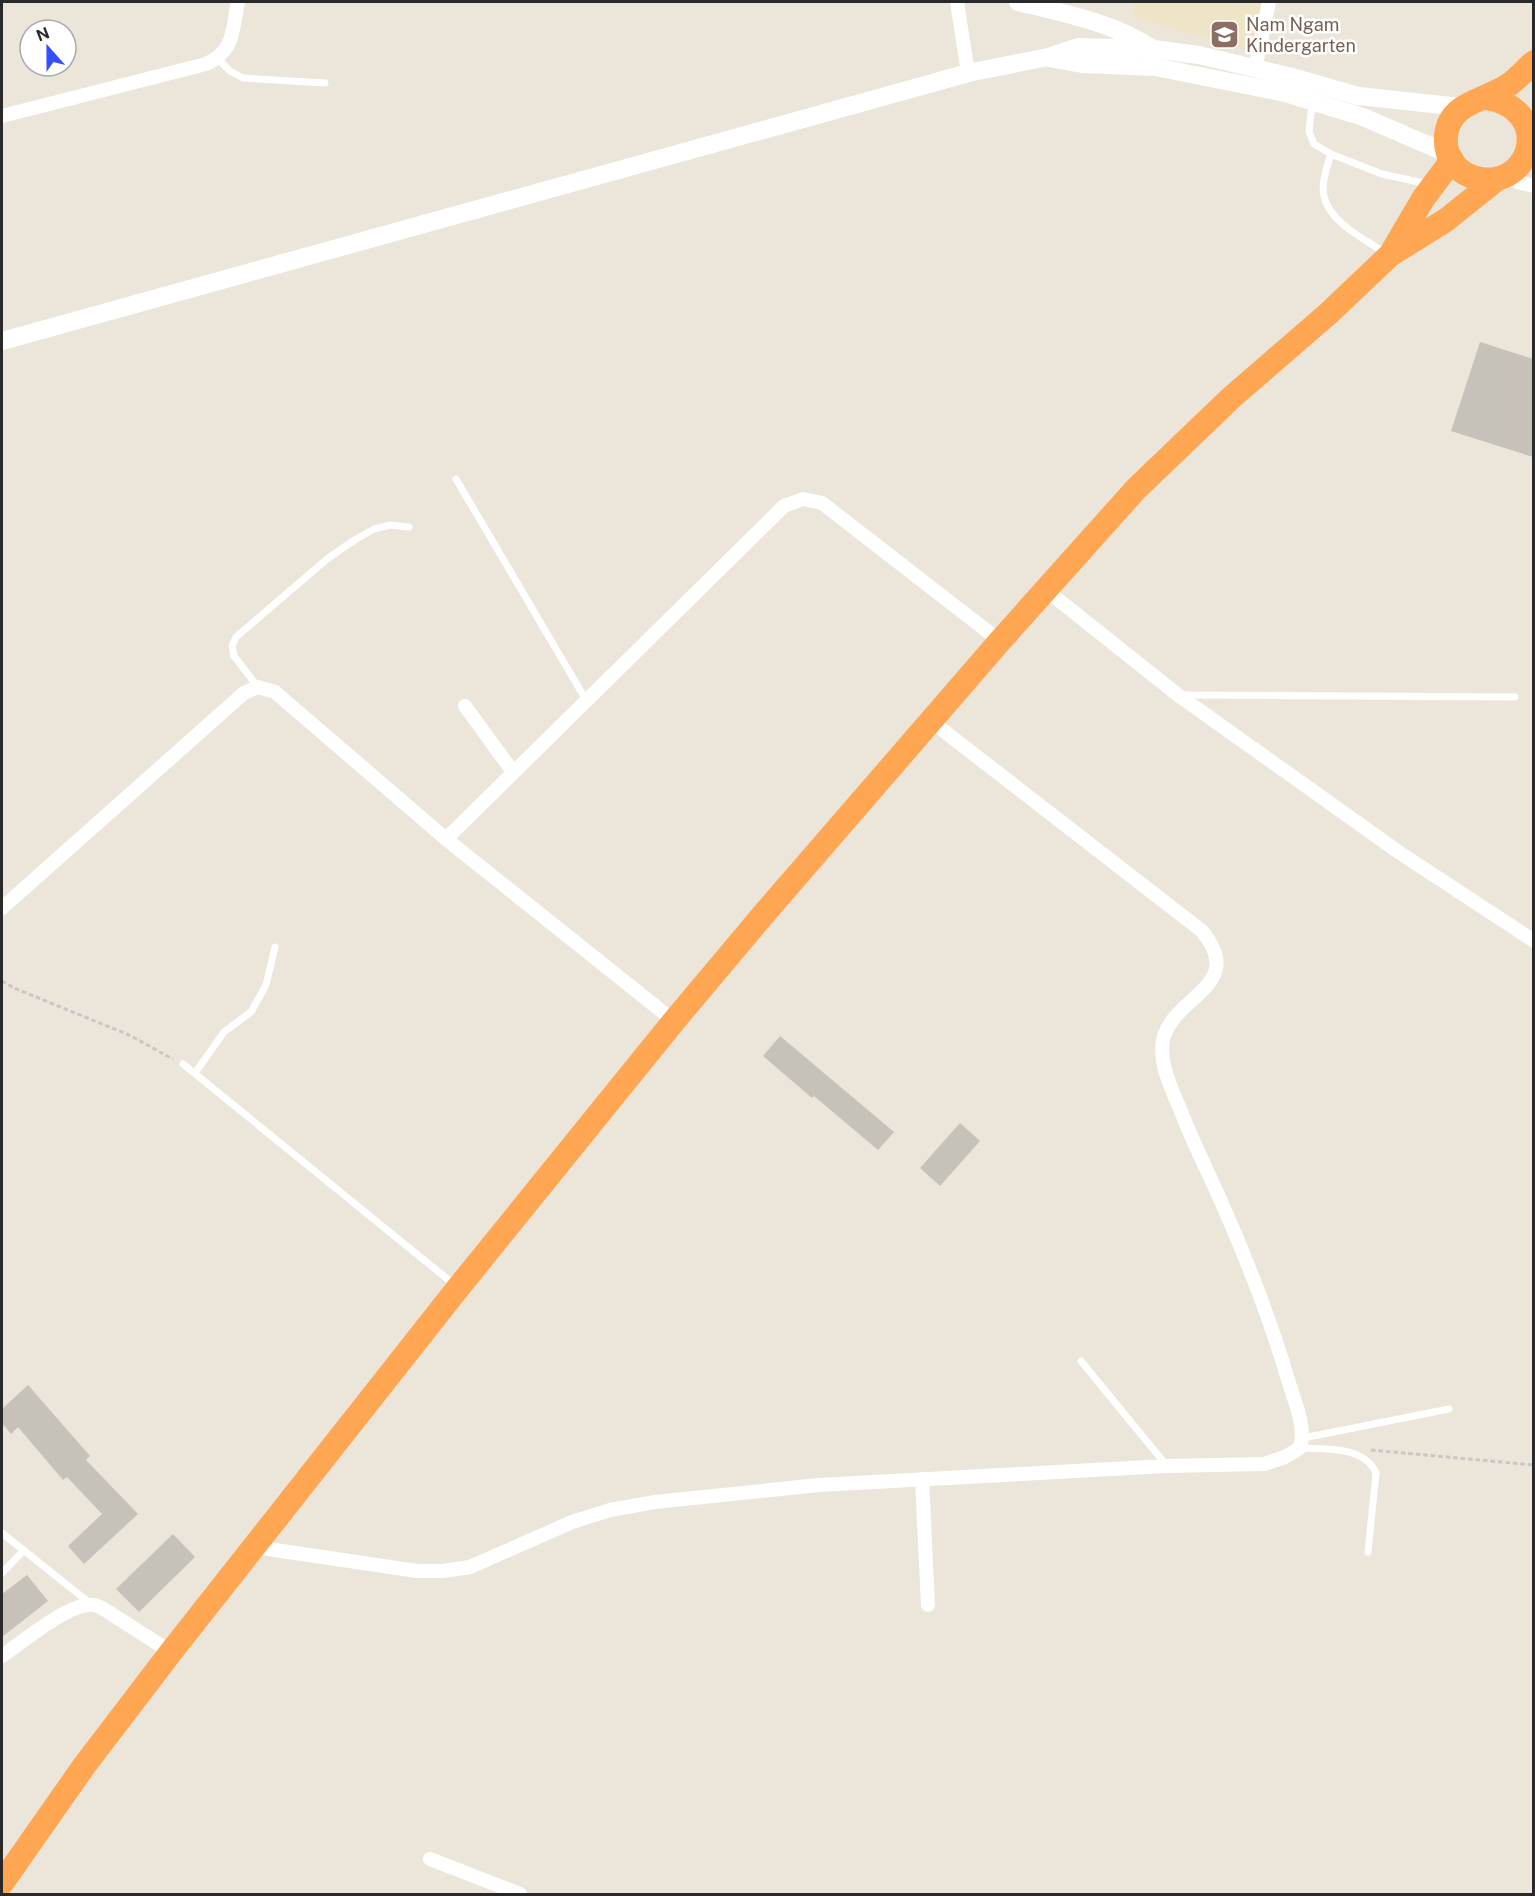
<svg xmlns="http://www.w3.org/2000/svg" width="1535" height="1896" viewBox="0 0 1535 1896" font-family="'Public Sans',sans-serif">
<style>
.education{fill:#f0e4c7}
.building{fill:#c7c2b9}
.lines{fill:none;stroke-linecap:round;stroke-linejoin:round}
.path{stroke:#c7c7c7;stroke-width:3;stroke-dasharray:4.5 3;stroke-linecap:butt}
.lane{stroke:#fff;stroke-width:7}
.street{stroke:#fff;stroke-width:14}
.secondary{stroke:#fff;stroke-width:18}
.highway{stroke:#ffa652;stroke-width:24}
.labels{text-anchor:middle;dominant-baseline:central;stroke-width:5;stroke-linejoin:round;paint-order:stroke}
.education-label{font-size:18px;fill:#785e54;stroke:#fff;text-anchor:start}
</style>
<rect width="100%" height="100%" fill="#ece5d9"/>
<polygon class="education" points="1133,2 1265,2 1252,52 1134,17"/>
<g class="building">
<polygon points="1480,342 1533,359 1533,457 1451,431"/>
<polygon points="780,1036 894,1132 878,1150 814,1096 812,1098 763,1056"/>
<polygon points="960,1123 980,1141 940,1186 920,1168"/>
<polygon points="28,1385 90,1456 86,1460 138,1514 84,1564 68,1546 102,1514 67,1477 63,1480 18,1427 11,1434 2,1423 2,1409"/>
<polygon points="173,1534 195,1557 139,1612 116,1589"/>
<polygon points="27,1575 48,1601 2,1637 2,1594"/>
</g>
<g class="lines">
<g class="path">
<polyline points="2,981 14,988 129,1035 173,1059"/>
<polyline points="1371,1450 1534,1465"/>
</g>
<g class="lane">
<polyline points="218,59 230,71 243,78 325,83"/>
<polyline points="1312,104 1309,131 1314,144 1331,154 1382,174 1428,184"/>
<path d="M1331,154C1327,167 1321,182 1324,196C1329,222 1365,240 1386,253"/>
<polyline points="456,479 586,700"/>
<polyline points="258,687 234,656 232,646 236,637 327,559 353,541 374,529 390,525 409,527"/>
<polyline points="1181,695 1515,697"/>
<polyline points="183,1064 456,1286"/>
<polyline points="195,1073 224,1032 251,1012 266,985 275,947"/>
<polyline points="1081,1361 1167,1466"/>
<polyline points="1303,1438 1449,1409"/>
<path d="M1300,1448C1326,1449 1364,1446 1376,1473L1368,1552"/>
<polyline points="2,1533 91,1604"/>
<polyline points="2,1573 24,1550"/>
</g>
<g class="street">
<polyline points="957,2 968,73"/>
<polyline points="1255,69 1269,2"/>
<path d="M2,116L206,64C235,51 232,30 238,2"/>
<polyline points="1502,178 1534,186"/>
<polyline points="1046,590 1178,695 1400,853 1534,941"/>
<polyline points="465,706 513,772"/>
<polyline points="446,839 784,506 803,499 822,503 1000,641"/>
<polyline points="2,908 244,693 258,687 275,692 446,839 674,1021"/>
<polyline points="922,1479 928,1605"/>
<path d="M255,1547L417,1571H443L470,1567L572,1522L610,1510L655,1502L819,1485L1167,1466L1264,1464L1285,1457L1300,1448C1306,1427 1296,1406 1290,1386C1273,1328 1251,1270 1227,1215C1213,1182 1197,1151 1184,1119C1175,1095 1156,1062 1164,1036C1178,994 1246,985 1202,931L931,721"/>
<path d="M2,1656C23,1642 64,1607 88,1605C93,1604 98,1606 102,1608L171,1652"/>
<polyline points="430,1859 520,1894"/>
</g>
<g class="secondary">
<path d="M1018,2C1062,13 1112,22 1151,48"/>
<polyline points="1049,58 1082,64 1155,67 1285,93 1363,117 1449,154"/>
<polyline points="2,341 929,84 968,73 1048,57 1078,47 1153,49 1199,55 1292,77 1358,96 1461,107"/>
</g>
<g class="highway">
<path d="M1486,98C1513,102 1535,121 1527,151C1512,197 1442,184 1446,136C1449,101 1487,101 1510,84C1518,78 1526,69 1534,62"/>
<polyline points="1393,250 1423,199 1452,160"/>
<polyline points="2,1883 84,1766 171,1652 458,1288 674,1021 763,915 1000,641 1136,489 1232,397 1329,313 1390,255 1446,220 1496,180"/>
</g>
</g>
<defs>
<symbol id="school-square" viewBox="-11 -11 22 22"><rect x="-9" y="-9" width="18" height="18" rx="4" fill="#8d6e63" stroke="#fff"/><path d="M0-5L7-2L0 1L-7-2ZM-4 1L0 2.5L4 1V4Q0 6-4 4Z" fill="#fff"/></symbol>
</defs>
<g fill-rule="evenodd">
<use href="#school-square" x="1208" y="18" width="33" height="33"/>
</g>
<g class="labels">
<g class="education-label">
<text x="1246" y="24">Nam Ngam<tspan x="1246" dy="21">Kindergarten</tspan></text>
</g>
</g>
<rect width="1535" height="1896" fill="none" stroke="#292929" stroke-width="6"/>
<g transform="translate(48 48) rotate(339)"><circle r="28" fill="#ffffff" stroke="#a9a9a9" stroke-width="1.5"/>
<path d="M0-4.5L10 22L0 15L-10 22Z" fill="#344fff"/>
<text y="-9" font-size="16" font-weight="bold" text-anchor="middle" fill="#292929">N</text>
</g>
</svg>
